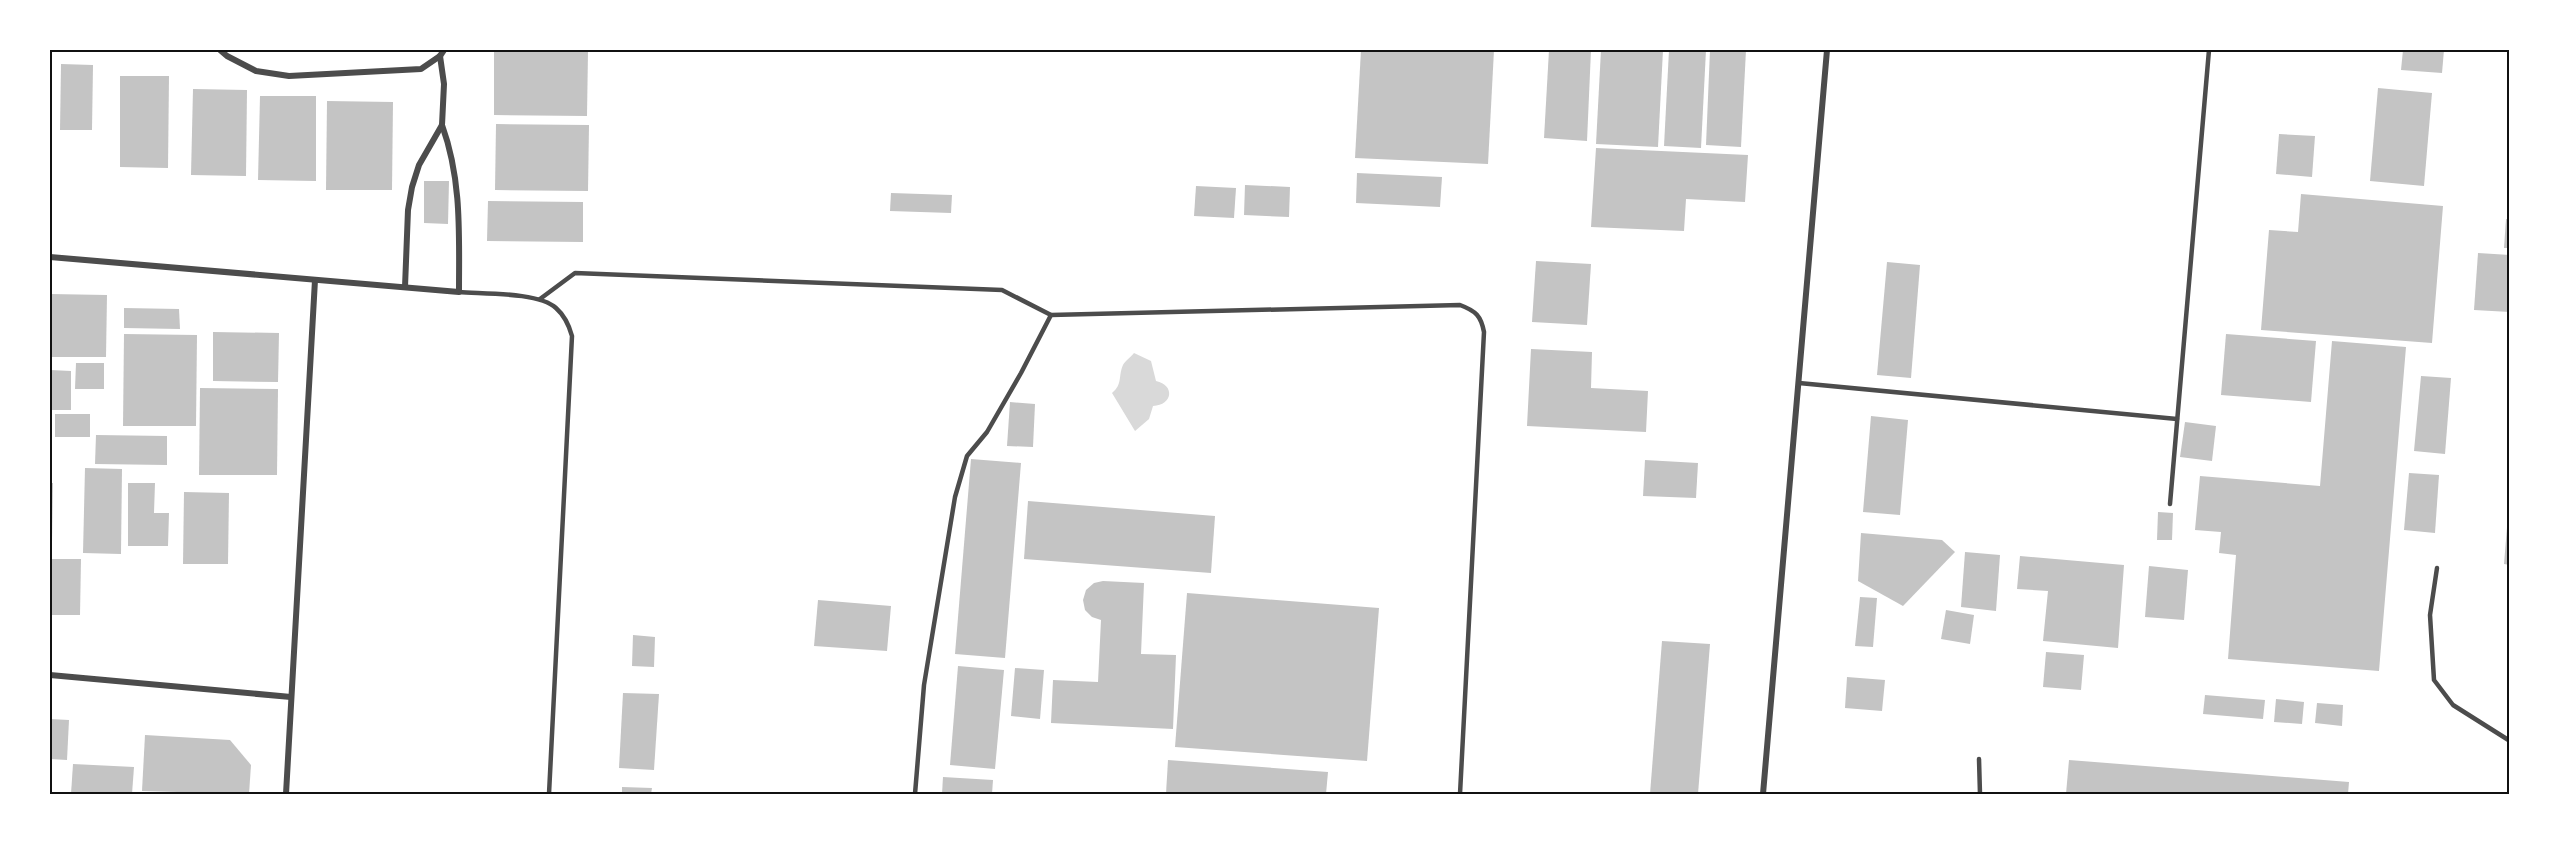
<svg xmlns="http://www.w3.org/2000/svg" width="2559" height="844" viewBox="0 0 2559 844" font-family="Overpass,sans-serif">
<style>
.water{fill:#d9d9d9}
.building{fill:#c4c4c4}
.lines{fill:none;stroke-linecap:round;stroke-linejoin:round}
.service{stroke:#4c4c4c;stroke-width:4.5}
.minor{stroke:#4c4c4c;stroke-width:6}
.neatline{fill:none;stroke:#111;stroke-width:2}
</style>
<rect width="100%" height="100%" fill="#fff"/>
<path class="water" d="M1134,353L1151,361L1156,381C1175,385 1173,405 1153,406L1149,419L1135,431L1112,393C1123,384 1118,376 1123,365C1125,361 1131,357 1134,353Z"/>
<g class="building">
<polygon points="494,50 588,51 587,116 494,115"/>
<polygon points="1361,50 1494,50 1488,164 1355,158"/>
<polygon points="1549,50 1591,50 1587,141 1544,138"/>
<polygon points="1601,50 1663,50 1658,147 1596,144"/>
<polygon points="1669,50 1706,50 1701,148 1664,146"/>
<polygon points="1710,50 1746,50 1741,147 1706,145"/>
<polygon points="2403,50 2444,50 2442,73 2401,70"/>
<polygon points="61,64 93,65 92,130 60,130"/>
<polygon points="120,76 169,76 168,168 120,167"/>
<polygon points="2378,88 2432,93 2424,186 2370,181"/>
<polygon points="193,89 247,90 246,176 191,175"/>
<polygon points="260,96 316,96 316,181 258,180"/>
<polygon points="327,101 393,102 392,190 326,190"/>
<polygon points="496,124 589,125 588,191 495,190"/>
<polygon points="2279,134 2315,136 2312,177 2276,174"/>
<polygon points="1596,148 1748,155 1745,202 1686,199 1684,231 1591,227"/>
<polygon points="1357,173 1442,177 1440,207 1356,203"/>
<polygon points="424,181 449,181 448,224 424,223"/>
<polygon points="1245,185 1290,187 1289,217 1244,215"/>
<polygon points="1196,186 1236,188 1234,218 1194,216"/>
<polygon points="891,193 952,195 951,213 890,211"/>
<polygon points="2301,194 2443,206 2432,343 2261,330 2269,230 2298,232"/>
<polygon points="488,201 583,202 583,242 487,241"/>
<polygon points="2506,219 2510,220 2510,248 2504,248"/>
<polygon points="2478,253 2510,255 2510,312 2474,310"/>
<polygon points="1536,261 1591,264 1587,325 1532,322"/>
<polygon points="1887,262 1920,265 1911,378 1877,375"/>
<polygon points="50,294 107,295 106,357 50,357"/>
<polygon points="124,308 179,309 180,329 124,328"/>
<polygon points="213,332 279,333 278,382 213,381"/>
<polygon points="124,334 197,335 196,426 123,426"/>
<polygon points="2226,334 2316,341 2311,402 2221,395"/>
<polygon points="2332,341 2406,347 2379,671 2228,659 2236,555 2219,553 2221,532 2195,530 2200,476 2320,486"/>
<polygon points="1531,349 1592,352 1591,388 1648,391 1646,432 1527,426"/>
<polygon points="76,363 104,363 104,389 75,389"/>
<polygon points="50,370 71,371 71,410 50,410"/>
<polygon points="2421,376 2451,378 2445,454 2414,451"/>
<polygon points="200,388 278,389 277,475 199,475"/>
<polygon points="1010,402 1035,404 1033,447 1007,446"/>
<rect x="55" y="414" width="35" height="23"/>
<polygon points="1871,416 1908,420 1900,515 1863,512"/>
<polygon points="2185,422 2216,426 2212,461 2180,457"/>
<polygon points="96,435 167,436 167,465 95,464"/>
<polygon points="971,459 1021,463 1005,658 955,654"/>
<polygon points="1645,460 1698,463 1696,498 1643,496"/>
<polygon points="85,468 122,469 121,554 83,553"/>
<polygon points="2409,473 2439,475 2435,533 2404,530"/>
<polygon points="50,483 53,483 52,543 50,543"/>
<polygon points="128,483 155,483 154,513 169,513 168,546 128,546"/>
<polygon points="184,492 229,493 228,564 183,564"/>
<polygon points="1028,501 1215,516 1211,573 1024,559"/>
<polygon points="2158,512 2173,513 2172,540 2157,540"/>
<polygon points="2508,515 2510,515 2510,565 2504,564"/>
<polygon points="1861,533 1942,540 1955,552 1903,606 1858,581"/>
<polygon points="1965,552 2000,555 1996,611 1961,607"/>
<polygon points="2020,556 2124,565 2118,648 2043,641 2048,591 2017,589"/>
<polygon points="50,559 81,559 80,615 50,615"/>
<polygon points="2149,566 2188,570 2184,620 2145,617"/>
<polygon points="1103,581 1144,583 1141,654 1176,655 1173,729 1051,723 1053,680 1098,682 1101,620 1092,617 1085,610 1083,600 1086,590 1094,583"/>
<polygon points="1187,593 1379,608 1367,761 1175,747"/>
<polygon points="1860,597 1877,598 1873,647 1855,646"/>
<polygon points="818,600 891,606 887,651 814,646"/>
<polygon points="1946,610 1974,615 1970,644 1941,639"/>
<polygon points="633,635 655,637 654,667 632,666"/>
<polygon points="1662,641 1710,644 1698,794 1650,794"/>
<polygon points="2046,652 2084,655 2081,690 2043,687"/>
<polygon points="958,666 1004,670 995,769 950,765"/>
<polygon points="1015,668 1044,670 1040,719 1011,716"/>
<polygon points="1847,677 1885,680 1882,711 1845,708"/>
<polygon points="623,693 659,694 654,770 619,768"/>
<polygon points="2205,695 2265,700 2263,719 2203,714"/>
<polygon points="2276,699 2304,702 2302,724 2274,722"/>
<polygon points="2317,703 2343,705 2342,726 2315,723"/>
<polygon points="50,719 69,720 67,760 50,759"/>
<polygon points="145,735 230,740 251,765 249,794 142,791"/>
<polygon points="1168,760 1328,772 1326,794 1166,794"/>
<polygon points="2069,760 2349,782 2348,794 2066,794"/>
<polygon points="73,764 134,767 132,794 71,794"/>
<polygon points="943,777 993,780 992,794 942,794"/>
<polygon points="622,787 652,788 651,794 622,794"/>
</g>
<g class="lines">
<g class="service">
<path d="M459,292C483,294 539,292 556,308C565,316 569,325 572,336L549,794"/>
<path d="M540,299L575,273L1002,290L1051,315L1460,305C1476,311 1481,316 1484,332L1460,794"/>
<polyline points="1799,383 2177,419"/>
<polyline points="2170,504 2209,50"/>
<polyline points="2437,568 2430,615 2434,680 2453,705 2510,741"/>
<polyline points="1979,759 1980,794"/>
<polyline points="915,794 924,685 955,497 967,456 987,432 1021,373 1051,315"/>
</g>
<g class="minor">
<polyline points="220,50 227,56 256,71 289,76 421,69 440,56 444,50"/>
<path d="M50,257L459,292C459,235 462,180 442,125"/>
<polyline points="405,287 408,210 412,187 419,165 442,125 444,84 440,56"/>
<polyline points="50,675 291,697"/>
<polyline points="286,794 315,280"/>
<polyline points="1763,794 1827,50"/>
</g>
</g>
<rect width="2559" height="844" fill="none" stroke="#ffffff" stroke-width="102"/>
<rect x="51" y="51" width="2457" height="742" class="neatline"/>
</svg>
